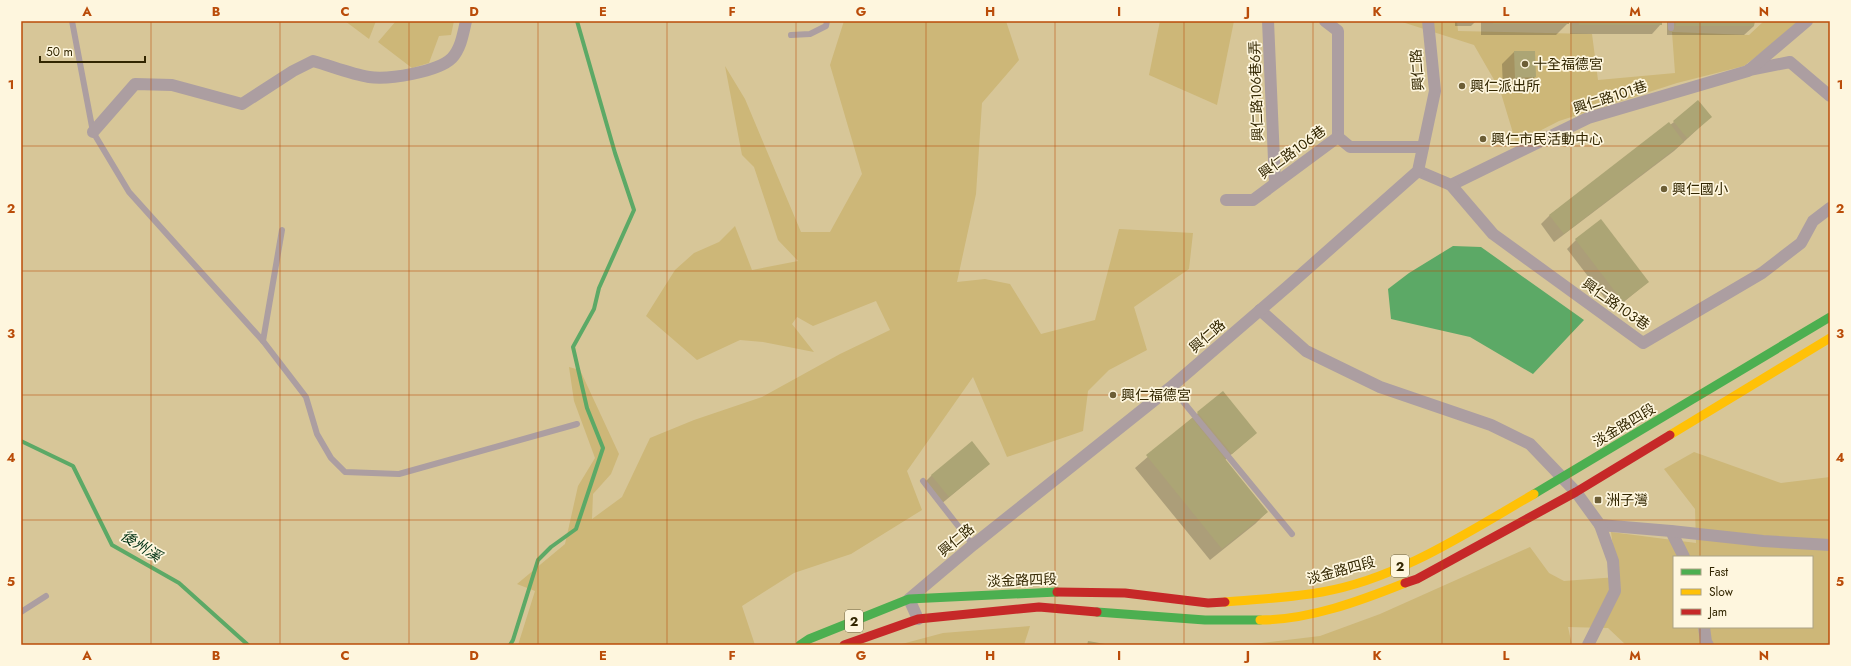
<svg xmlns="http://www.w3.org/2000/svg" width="1851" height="666" viewBox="0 0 1851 666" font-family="Jost,'Noto Sans TC',sans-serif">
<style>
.green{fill:#cdb778;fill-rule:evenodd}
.water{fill:#5ca966}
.shadow{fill:#0003}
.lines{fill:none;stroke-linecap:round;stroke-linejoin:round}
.stream{stroke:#5ca966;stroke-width:4}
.building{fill:#aca575}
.lane{stroke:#ac9ea1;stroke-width:6}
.street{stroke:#ac9ea1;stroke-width:12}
.fast{stroke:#4caf50;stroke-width:9}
.slow{stroke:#ffc107;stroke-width:9}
.jam{stroke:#c62828;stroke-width:9}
.grid{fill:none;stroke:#ba4c09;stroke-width:1;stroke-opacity:0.55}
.poi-dot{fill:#6c5e36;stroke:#fef6de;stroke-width:1.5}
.labels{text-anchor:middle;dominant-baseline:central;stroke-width:3.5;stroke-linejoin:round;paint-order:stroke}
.shield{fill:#fef6de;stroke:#6f6443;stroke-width:1}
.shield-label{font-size:13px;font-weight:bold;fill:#322601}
.poi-label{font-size:14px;fill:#322601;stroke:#fef6de;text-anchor:start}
.street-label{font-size:14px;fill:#322601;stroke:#fef6de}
.water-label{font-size:15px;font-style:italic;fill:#033214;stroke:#fef6de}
.neatline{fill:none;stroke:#ba4c09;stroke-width:1.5}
.grid-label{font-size:13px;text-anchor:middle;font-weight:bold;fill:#ba4c09}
</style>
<rect width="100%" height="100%" fill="#d7c698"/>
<g class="green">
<polygon points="345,21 376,21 369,39"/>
<polygon points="396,21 454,21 451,35 439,36 429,63 412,68 378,42"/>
<polygon points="844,21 1006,21 1019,60 982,103 976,194 957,282 985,279 1010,284 1041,334 1095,320 1119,229 1193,233 1189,269 1134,307 1147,350 1109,370 1088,391 1083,431 1007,457 973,377 907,471 922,510 851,554 794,573 742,606 755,645 518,645 535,591 517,584 565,544 578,486 595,458 574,401 569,367 580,370 619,454 611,474 593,494 592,519 622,497 650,438 694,420 762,397 840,354 890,330 876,301 813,326 797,317 792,324 814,352 763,342 740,340 697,360 646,316 675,270 694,253 719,242 735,226 752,270 798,261 778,240 754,167 742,155 725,66 745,99 801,232 830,232 862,174 830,65"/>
<polygon points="1160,21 1234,21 1217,105 1149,75"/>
<polygon points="1399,21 1457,21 1458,31 1592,34 1598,80 1675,73 1672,32 1749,35 1764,21 1802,21 1744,66 1677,83 1559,121 1516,143 1500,90 1474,45"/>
<path d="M1694,452L1781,483L1830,477V645H1626L1608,628L1568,627L1572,645H1244L1320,636L1380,614L1530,547L1549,573L1564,581L1617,577L1611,532L1696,543L1695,509L1664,469ZM1674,557H1812V627H1674Z"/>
<polygon points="1030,626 1024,645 898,645 943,633"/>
</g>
<polygon class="water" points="1453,246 1481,247 1584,320 1533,374 1470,337 1391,319 1388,289 1409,273"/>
<g class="shadow">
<polygon points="1455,21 1476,21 1471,26 1455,26"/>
<polygon points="1481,21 1568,21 1568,23 1556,35 1481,35"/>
<polygon points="1570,21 1661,21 1661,24 1652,34 1570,34"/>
<polygon points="1667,21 1754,21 1754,26 1744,35 1667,35"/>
<polygon points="1514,52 1535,77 1523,89 1503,89 1502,64"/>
<polygon points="1674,122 1701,126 1674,151 1554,242 1541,224 1550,215"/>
<polygon points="1576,240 1648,282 1614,310 1567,249"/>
<polygon points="1198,413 1256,433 1225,460 1267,512 1255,524 1210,560 1135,468"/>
<polygon points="989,464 940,505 923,484 932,475"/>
</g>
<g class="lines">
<g class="stream">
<polyline points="21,441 73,466 112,545 179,583 248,645"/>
<polyline points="510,645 513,640 538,560 551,547 576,529 603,448 587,408 573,347 594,309 599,288 634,210 615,153 577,21"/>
</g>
</g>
<g class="building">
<rect x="1493" y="21" width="76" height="3"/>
<rect x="1579" y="21" width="83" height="4"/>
<polygon points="1676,21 1755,21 1754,26 1676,26"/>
<polygon points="1514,51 1535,51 1536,77 1515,78"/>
<polygon points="1698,100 1712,117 1687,138 1673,121"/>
<polygon points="1669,122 1684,142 1564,234 1549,215"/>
<polygon points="1601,219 1649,282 1623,302 1575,239"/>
<polygon points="1223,391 1257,433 1232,454 1197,412"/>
<polygon points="1192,418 1268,512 1222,549 1146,455"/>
<polygon points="972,441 990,464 949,497 931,475"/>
<polygon points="1088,641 1105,644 1105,645 1087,645"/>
</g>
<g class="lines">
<g class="lane">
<polyline points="72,21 93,132 129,192 263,341 306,397 317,434 331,458 345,472 399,474 577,424"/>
<polyline points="1671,21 1671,28"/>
<polyline points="791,35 810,34 826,26 827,21"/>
<polyline points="263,341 282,230"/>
<polyline points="1171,387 1292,534"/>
<polyline points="923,481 973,545"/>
<polyline points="21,612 46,596"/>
</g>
<g class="street">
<polyline points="1268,21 1275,183"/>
<polyline points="1325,21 1338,31 1338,137"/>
<polyline points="1749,70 1790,62 1830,96"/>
<path d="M93,132L135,84L172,85L242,104L293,71L313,61C331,66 351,74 369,77C388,80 438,72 452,58C461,48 463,34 466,21"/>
<polyline points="1418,171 1451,185 1588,118 1748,71 1807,21"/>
<polyline points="1451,185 1493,234 1643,343 1762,273 1801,243 1813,221 1830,208"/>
<polyline points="1226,200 1253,200 1338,137 1350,147 1423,147"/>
<polyline points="1260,310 1306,351 1380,387 1491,425 1530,444 1576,492 1600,525 1671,531 1684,557"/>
<polyline points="1671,531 1763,541 1830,545"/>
<polyline points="918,619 909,599 973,545 1171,387 1287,287 1418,171 1435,91 1428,21"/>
<polyline points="1704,627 1706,642 1708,645"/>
<polyline points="1588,645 1615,591 1613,561 1600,525"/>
</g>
<g class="fast">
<polyline points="1534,494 1830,317"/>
<polyline points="1097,612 1205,620 1260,620"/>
<polyline points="800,645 809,639 909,599 1057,592"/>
</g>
<g class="slow">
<polyline points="1670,435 1830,338"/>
<path d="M1225,602C1257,599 1290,598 1322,592C1398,579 1468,532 1534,494"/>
<path d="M1260,620C1309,620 1360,601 1405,583"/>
</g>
<g class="jam">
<polyline points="1405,583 1417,579 1576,492 1670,435"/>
<polyline points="1057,592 1125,593 1208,603 1225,602"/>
<polyline points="844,645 918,619 1039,607 1097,612"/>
</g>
</g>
<path class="grid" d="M151,21V645M280,21V645M409,21V645M538,21V645M667,21V645M796,21V645M926,21V645M1055,21V645M1184,21V645M1313,21V645M1442,21V645M1571,21V645M1700,21V557M21,146H1830M21,271H1830M21,395H1830M21,520H1830M1700,627V645"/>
<g class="poi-dot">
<circle cx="1525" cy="64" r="4"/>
<circle cx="1462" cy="86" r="4"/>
<circle cx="1483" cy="139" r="4"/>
<circle cx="1664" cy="189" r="4"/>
<circle cx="1113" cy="395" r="4"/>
<rect x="1594" y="496" width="8" height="8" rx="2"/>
</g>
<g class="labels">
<g class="shield">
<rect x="1391" y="555" width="18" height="22" rx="3"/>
<rect x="845" y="610" width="18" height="22" rx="3"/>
</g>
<g class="shield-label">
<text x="1400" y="566">2</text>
<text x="854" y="621">2</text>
</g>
<g class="poi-label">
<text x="1533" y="64">十全福德宮</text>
<text x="1470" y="86">興仁派出所</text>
<text x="1491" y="139">興仁市民活動中心</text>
<text x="1672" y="189">興仁國小</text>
<text x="1121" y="395">興仁福德宮</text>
<text x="1606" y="500">洲子灣</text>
</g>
<g class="street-label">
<text transform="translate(1417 70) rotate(-94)">興仁路</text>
<text transform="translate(1256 91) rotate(-92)">興仁路106巷6弄</text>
<text transform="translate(1610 97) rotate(-18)">興仁路101巷</text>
<text transform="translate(1292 152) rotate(-36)">興仁路106巷</text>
<text transform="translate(1616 304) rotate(35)">興仁路103巷</text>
<text transform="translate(1207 336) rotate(-41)">興仁路</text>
<text transform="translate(1624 425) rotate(-31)">淡金路四段</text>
<text transform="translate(956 540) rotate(-40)">興仁路</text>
<text transform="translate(1341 570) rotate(-15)">淡金路四段</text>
<text transform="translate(1022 580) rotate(-2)">淡金路四段</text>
</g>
<g class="water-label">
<text transform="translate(141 546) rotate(33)">後州溪</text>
</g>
</g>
<rect width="1851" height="666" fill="none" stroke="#fef6de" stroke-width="44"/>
<rect x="1673" y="556" width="140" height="72" fill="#fef6de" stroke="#aca386"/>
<rect x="1681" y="569" width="20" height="6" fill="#4caf50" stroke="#aca386"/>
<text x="1709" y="576" font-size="12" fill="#322601">Fast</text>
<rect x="1681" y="589" width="20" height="6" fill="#ffc107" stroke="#aca386"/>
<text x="1709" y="596" font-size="12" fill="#322601">Slow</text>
<rect x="1681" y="609" width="20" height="6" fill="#c62828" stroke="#aca386"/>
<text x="1709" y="616" font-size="12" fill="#322601">Jam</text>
<path d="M40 56v6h105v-6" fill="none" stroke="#322601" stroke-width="2"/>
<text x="46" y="56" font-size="12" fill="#322601" stroke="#fef6de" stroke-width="3" paint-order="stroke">50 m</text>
<rect x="22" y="22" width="1807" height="622" class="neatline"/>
<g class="grid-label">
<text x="87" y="16">A</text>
<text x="216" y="16">B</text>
<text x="345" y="16">C</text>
<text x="474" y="16">D</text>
<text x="603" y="16">E</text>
<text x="732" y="16">F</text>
<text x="861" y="16">G</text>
<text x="990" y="16">H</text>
<text x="1119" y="16">I</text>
<text x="1248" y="16">J</text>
<text x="1377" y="16">K</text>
<text x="1506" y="16">L</text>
<text x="1635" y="16">M</text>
<text x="1764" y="16">N</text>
<text x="11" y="89">1</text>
<text x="1840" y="89">1</text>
<text x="11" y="213">2</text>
<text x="1840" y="213">2</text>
<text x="11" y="338">3</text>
<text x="1840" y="338">3</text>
<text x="11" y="462">4</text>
<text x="1840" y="462">4</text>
<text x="11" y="586">5</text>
<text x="1840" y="586">5</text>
<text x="87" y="660">A</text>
<text x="216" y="660">B</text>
<text x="345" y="660">C</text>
<text x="474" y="660">D</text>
<text x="603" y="660">E</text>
<text x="732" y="660">F</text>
<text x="861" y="660">G</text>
<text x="990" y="660">H</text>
<text x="1119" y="660">I</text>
<text x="1248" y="660">J</text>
<text x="1377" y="660">K</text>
<text x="1506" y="660">L</text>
<text x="1635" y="660">M</text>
<text x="1764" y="660">N</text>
</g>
</svg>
